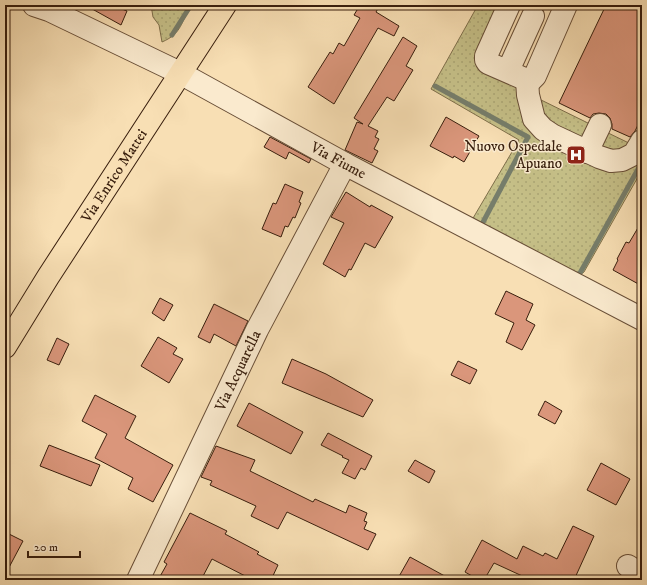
<svg xmlns="http://www.w3.org/2000/svg" width="647" height="585" viewBox="0 0 647 585" font-family="'IM FELL DW Pica',serif">
<style>
.grass{fill:url(#grass-dots);stroke:#7e6e4a}
.lines{fill:none;stroke-linecap:round;stroke-linejoin:round}
.stream{stroke:#767d6a;stroke-width:5}
.building{fill:#da967b;stroke:#381e0d}
.minor-casing{stroke:#684e37;stroke-width:24}
.major-casing{stroke:#381e0d;stroke-width:24}
.minor{stroke:#faeace;stroke-width:22}
.major{stroke:#f8dfb4;stroke-width:22}
.labels{text-anchor:middle;dominant-baseline:central;stroke-width:3;stroke-linejoin:round;paint-order:stroke}
.poi-label{font-size:15px;fill:#381e0d;stroke:#faeace;text-anchor:end}
.street-label{font-size:15px;fill:#381e0d;stroke:#faeace}
</style>
<defs>
<pattern id="grass-dots" width="8" height="8" patternUnits="userSpaceOnUse"><rect width="8" height="8" fill="#c5bf87"/><path d="M2 2h.1M6 6h.1" fill="none" stroke="#aaa473" stroke-width="1.8" stroke-linecap="round"/></pattern>
</defs>
<rect width="100%" height="100%" fill="#f8dfb4"/>
<filter id="stains"><feTurbulence type="fractalNoise" baseFrequency=".005" numOctaves="4"/><feColorMatrix values="0 0 0 0 .2 0 0 0 0 .09 0 0 0 0 .02 0 0 0 .5 -.17"/></filter>
<radialGradient id="worn" r=".72"><stop offset=".6" stop-color="#630" stop-opacity="0"/><stop offset="1" stop-color="#630" stop-opacity=".3"/></radialGradient>
<g class="grass">
<path d="M151,5H192C180,22 183,33 162,42L159,25L153,17Z"/>
<polygon points="478,5 505,5 479,59 522,89 523,101 600,163 642,151 642,170 584,272 574,279 469,225 519,140 431,89"/>
<polygon points="533,96 594,126 586,140 557,134"/>
<polygon points="602,130 633,145 601,154"/>
</g>
<g class="lines">
<g class="stream">
<polyline points="172,35 191,5"/>
<polyline points="435,86 528,137 481,226 484,227"/>
<polyline points="573,273 576,275 580,273 642,162"/>
</g>
</g>
<g class="building">
<polygon points="85,5 112,5 127,11 121,25"/>
<polygon points="360,5 380,5 376,12 399,26 394,36 378,28 334,104 308,87 330,52 333,54 339,43 344,46 360,18 354,15"/>
<polygon points="606,5 642,5 642,117 635,131 630,137 612,129 612,124 610,118 606,114 599,113 593,114 590,118 559,103"/>
<polygon points="403,37 417,46 406,66 413,70 394,101 387,97 368,126 378,131 375,137 379,139 374,149 378,151 372,163 345,150 357,122 363,124 354,118"/>
<polygon points="446,117 479,136 464,162 454,156 453,158 430,146"/>
<polygon points="270,137 311,159 309,163 289,152 286,159 264,147"/>
<polygon points="285,184 303,192 299,202 301,203 295,218 293,217 288,227 285,226 281,237 262,229 273,203 276,204"/>
<polygon points="346,192 370,207 371,205 393,217 375,248 365,243 351,270 349,269 345,277 323,264 344,223 331,217"/>
<polygon points="642,221 642,286 613,270 618,260 617,259 626,242 629,243"/>
<polygon points="506,291 533,304 526,320 535,325 522,350 506,342 514,323 495,314"/>
<polygon points="160,298 173,305 164,321 152,313"/>
<polygon points="214,304 248,321 236,346 214,334 210,343 198,337"/>
<polygon points="158,337 177,348 173,354 183,359 169,383 141,366"/>
<polygon points="57,338 69,344 59,365 47,360"/>
<polygon points="292,359 326,374 373,400 363,417 282,383"/>
<polygon points="458,361 477,370 470,384 451,375"/>
<polygon points="95,395 136,416 125,438 173,465 153,502 128,489 133,478 95,458 107,434 82,421"/>
<polygon points="545,401 562,411 555,424 538,415"/>
<polygon points="249,403 303,432 291,454 237,426"/>
<polygon points="328,433 372,456 365,470 361,468 355,479 342,473 349,460 342,457 343,456 321,445"/>
<polygon points="49,445 100,465 91,486 40,466"/>
<polygon points="216,446 255,460 250,471 313,502 315,499 346,513 349,505 367,513 364,521 367,522 364,529 376,534 368,550 287,512 278,529 251,516 256,506 210,485 212,481 201,477"/>
<polygon points="415,460 435,471 429,483 408,471"/>
<polygon points="601,463 630,479 616,505 587,490"/>
<polygon points="190,513 227,531 225,534 259,552 257,554 278,565 271,580 253,580 212,559 201,580 158,580 167,564 164,562"/>
<polygon points="573,526 594,536 574,580 531,580 494,563 484,580 479,580 465,572 482,540 517,559 523,546 543,556 545,553 557,559"/>
<polygon points="5,532 23,541 5,575"/>
<polygon points="410,557 452,580 397,580"/>
</g>
<g class="lines">
<defs>
<g id="minor">
<path id="s1" d="M34,5L49,10L180,73L345,164L642,319"/>
<polyline points="509,5 486,56 486,60 488,63 527,80 531,80 535,76 566,5"/>
<polyline points="512,62 533,16"/>
<polyline points="527,80 528,95 534,119 543,129 552,135 599,157 611,161 622,160 634,154 642,141"/>
<polyline points="587,152 600,125"/>
<polyline points="628,566 642,575"/>
<path id="s2" d="M138,580L257,330L345,164"/>
</g>
<g id="major">
<path id="s3" d="M5,347L48,277L225,5"/>
</g>
</defs>
<use href="#minor" class="minor-casing"/>
<use href="#major" class="major-casing"/>
<use href="#minor" class="minor"/>
<use href="#major" class="major"/>
</g>
<defs>
<symbol id="hospital-square" viewBox="-11 -11 22 22"><rect x="-9" y="-9" width="18" height="18" rx="4" fill="#8f2418" stroke="#faeace"/><path d="M-5-5h3v3.5h4V-5h3V5h-3V1.5h-4V5h-3Z" fill="#fff"/></symbol>
</defs>
<g fill-rule="evenodd">
<use href="#hospital-square" x="565" y="144" width="22" height="22"/>
</g>
<g class="labels">
<g class="poi-label">
<text x="562" y="146">Nuovo Ospedale<tspan x="562" dy="17">Apuano</tspan></text>
</g>
<g class="street-label">
<text stroke="none"><textPath href="#s1" startOffset="342">Via Fiume</textPath></text>
<text stroke="none"><textPath href="#s3" startOffset="203">Via Enrico Mattei</textPath></text>
<text stroke="none"><textPath href="#s2" startOffset="232">Via Acquarella</textPath></text>
</g>
</g>
<rect width="647" height="585" fill="none" stroke="#f8dfb4" stroke-width="20"/>
<rect x="6" y="6" width="635" height="573" fill="none" stroke="#381e0d" stroke-width="2"/>
<rect x="10" y="10" width="627" height="565" fill="none" stroke="#381e0d"/>
<path d="M28 551v6h52v-6" fill="none" stroke="#381e0d" stroke-width="2"/>
<text x="34" y="551" font-size="12" fill="#381e0d" stroke="#faeace" stroke-width="3" paint-order="stroke">20 m</text>
<rect width="100%" height="100%" filter="url(#stains)"/>
<rect width="100%" height="100%" fill="url(#worn)"/>
</svg>
